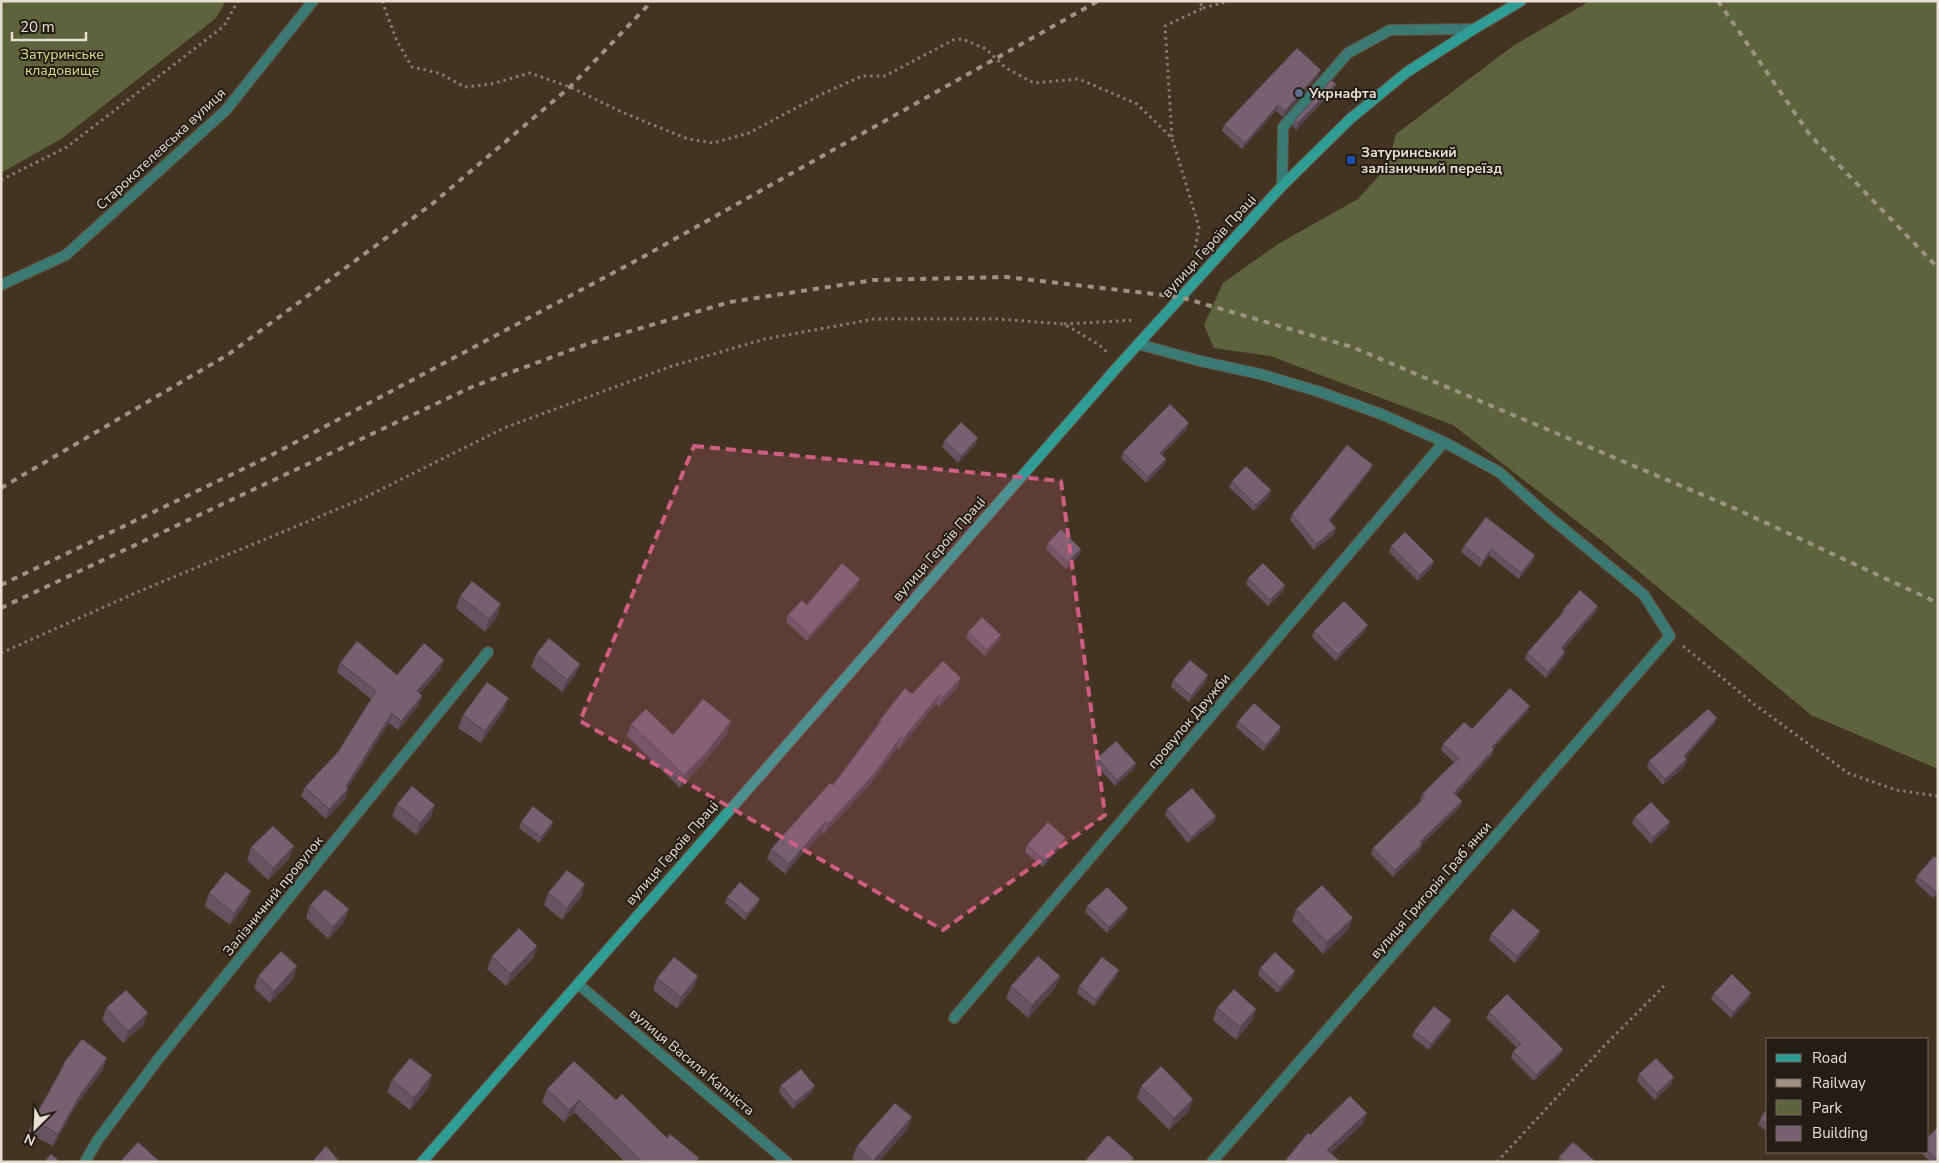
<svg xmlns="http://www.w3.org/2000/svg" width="1939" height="1163" viewBox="0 0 1939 1163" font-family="'Nunito Sans',sans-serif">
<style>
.green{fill:#5d643c}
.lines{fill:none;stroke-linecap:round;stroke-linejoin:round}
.service-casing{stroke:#615342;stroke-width:12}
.minor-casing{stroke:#615342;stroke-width:12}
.tertiary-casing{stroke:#615342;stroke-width:12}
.secondary-casing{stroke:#615342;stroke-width:12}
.path{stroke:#887c6d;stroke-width:3;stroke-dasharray:2.5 4;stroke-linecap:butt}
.service{stroke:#3b7973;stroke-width:10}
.minor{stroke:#3b7973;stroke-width:10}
.tertiary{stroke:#3b7973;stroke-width:10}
.secondary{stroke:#2f9d95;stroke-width:10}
.rail{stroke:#9e9284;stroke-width:4;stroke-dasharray:6 6;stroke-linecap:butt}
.wall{fill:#665360}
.shaded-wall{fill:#53444e}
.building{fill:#776170;stroke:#53444e}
.marked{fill:#cf5e85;fill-opacity:0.2;stroke:#cf5e85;stroke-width:4;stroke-dasharray:10 6;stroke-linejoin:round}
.service-dot{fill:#5c6f8a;stroke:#241d15;stroke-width:2}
.transit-dot{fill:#1a4fb4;stroke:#241d15;stroke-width:2}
.labels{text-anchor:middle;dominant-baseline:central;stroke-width:4;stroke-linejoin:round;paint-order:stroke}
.park-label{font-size:14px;fill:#d5e38b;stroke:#241d15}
.poi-label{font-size:14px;font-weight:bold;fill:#e8dfd4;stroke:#241d15;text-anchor:start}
.street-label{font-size:14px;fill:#e8dfd4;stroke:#241d15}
</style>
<rect width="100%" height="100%" fill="#433422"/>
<g class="green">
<polygon points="1,1 226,1 216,18 61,139 1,173"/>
<polygon points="1590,1 1938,1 1938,769 1811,715 1601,540 1453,425 1270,356 1214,348 1204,325 1223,283 1278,244 1358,199 1387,167 1396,134 1513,46"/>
</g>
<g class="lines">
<defs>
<polyline id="service" points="1282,186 1283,127 1348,53 1390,30 1474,29"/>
<g id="minor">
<polyline points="1,285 66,255 226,110 313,1"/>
<polyline points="1138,344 1200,361 1260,374 1320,392 1381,414 1444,442 1499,472 1547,515 1644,595 1670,636 1212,1162"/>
<polyline points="954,1018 1444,442"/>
<polyline points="85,1162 97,1141 159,1058 488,652"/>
</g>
<polyline id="tertiary" points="578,984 787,1162"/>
<polyline id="secondary" points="422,1162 1120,364 1282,186 1350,119 1407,72 1474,29 1521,1"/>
</defs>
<use href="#service" class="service-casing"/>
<use href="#minor" class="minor-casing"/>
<use href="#tertiary" class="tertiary-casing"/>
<use href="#secondary" class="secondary-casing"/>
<g class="path">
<polyline points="382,1 397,41 412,67 439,73 465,87 491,84 530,73 570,87 624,113 688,139 713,143 749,133 820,95 862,76 885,76 953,40 962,39 986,49 1006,68 1034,83 1079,79 1137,104 1172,138 1199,227 1194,254"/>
<polyline points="1203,8 1229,1"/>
<polyline points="1172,137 1165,26 1203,8 1199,1"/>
<polyline points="1,180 67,147 224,26 238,1"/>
<polyline points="1064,324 1135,320"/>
<polyline points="1683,646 1754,704 1848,773 1896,790 1938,796"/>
<polyline points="1,653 140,591 362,499 504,428 669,367 765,339 874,319 997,319 1064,324 1098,344 1108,353"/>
<polyline points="1497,1162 1605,1045 1664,986"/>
</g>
<use href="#service" class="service"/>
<use href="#minor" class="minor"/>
<use href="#tertiary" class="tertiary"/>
<use href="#secondary" class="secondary"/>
<g class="rail">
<polyline points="1718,1 1810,135 1938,268"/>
<polyline points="1,488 229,354 432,204 570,87 652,1"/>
<polyline points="1,585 266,458 641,258 1098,1"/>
<polyline points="1,608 474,386 590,343 730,302 874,280 1006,277 1180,297 1352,347 1736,509 1938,603"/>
</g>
</g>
<g class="wall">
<polygon points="1318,76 1283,117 1276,111 1242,149 1222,131 1224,125"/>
<polygon points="1336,84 1333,91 1296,130 1293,126 1295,120"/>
<polygon points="1187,429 1162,455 1166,459 1164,465 1146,483 1121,458 1123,452"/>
<polygon points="944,441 976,444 958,463 942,447"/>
<polygon points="1370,471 1330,521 1336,528 1333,535 1314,550 1290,520 1292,514"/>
<polygon points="1232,481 1271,490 1269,496 1254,511 1229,487"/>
<polygon points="1048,543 1081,549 1079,555 1066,569 1046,549"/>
<polygon points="1391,546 1434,561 1432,567 1418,581 1389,552"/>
<polygon points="1464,546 1535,555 1533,561 1519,579 1489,555 1480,567 1461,552"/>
<polygon points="1248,578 1283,591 1268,606 1246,584"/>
<polygon points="858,585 807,641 786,622 788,615 807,605"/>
<polygon points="460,596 497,617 485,632 456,608"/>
<polygon points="1563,610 1596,612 1563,650 1563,658 1546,678 1525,659 1527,653 1561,616"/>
<polygon points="1314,631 1365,631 1336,661 1312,637"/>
<polygon points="968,632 1001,635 999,641 985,656 966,638"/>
<polygon points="536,654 580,664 575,676 562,692 531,667"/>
<polygon points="340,663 397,675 440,670 420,693 419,705 398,730 389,723 347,788 345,799 326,819 301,796 305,787 338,752 371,699 337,672"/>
<polygon points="1173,680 1206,682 1189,702 1171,687"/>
<polygon points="957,688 939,707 936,704 899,749 897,748 871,783 824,834 822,832 785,874 767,859 771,849 833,785 878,725 880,720 912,694"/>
<polygon points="1530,706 1527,712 1493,749 1492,755 1456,795 1462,801 1460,807 1422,844 1420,850 1393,877 1371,854 1373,848 1421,801 1420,800 1422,794 1454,762 1441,750 1443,744 1472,729"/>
<polygon points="504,710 481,743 458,728 463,715"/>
<polygon points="1717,718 1714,724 1685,758 1687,759 1685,766 1663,785 1647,767 1649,761"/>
<polygon points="1238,721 1281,727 1279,733 1263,751 1236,727"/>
<polygon points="631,724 673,735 727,734 700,767 680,788 627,736"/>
<polygon points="1097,758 1134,769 1115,786 1095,764"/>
<polygon points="397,804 431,817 416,835 392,816"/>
<polygon points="1167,809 1216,816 1214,822 1188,843 1165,815"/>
<polygon points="1635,817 1670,822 1667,829 1651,844 1632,823"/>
<polygon points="521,822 551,828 539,843 519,828"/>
<polygon points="1063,844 1043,867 1025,852 1027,845"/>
<polygon points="294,846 289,859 268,880 247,860 251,847"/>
<polygon points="1938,860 1938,893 1933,898 1915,882 1917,876"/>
<polygon points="251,891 246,903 230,925 205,906 209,893"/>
<polygon points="548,893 581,897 562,920 544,905"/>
<polygon points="727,897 760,899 757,905 745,920 725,903"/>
<polygon points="310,905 349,909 344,922 328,939 306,918"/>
<polygon points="1087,906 1126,914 1107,933 1085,912"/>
<polygon points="1296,909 1348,930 1323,954 1292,921"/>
<polygon points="1540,931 1537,938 1515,963 1489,940 1491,934"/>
<polygon points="537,946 533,958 506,986 487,969 492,956"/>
<polygon points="297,966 293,979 270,1003 254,988 258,976"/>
<polygon points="1260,968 1295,971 1293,977 1278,993 1258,975"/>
<polygon points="1119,970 1116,977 1094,1006 1077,993 1079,986"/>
<polygon points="1060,976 1055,988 1028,1018 1006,998 1011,986"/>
<polygon points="657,978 693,989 677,1009 653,990"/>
<polygon points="1714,993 1749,999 1731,1018 1711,999"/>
<polygon points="106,1008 143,1025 123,1043 102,1020"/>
<polygon points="1217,1008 1256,1009 1252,1021 1236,1040 1213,1020"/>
<polygon points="1489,1012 1563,1049 1560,1055 1534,1081 1511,1058 1513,1051 1517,1048 1486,1018"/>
<polygon points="1451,1020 1449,1026 1429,1050 1412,1037 1414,1031"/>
<polygon points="107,1058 102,1071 75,1107 53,1146 28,1133 33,1120 59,1074 63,1064"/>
<polygon points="1639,1074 1672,1083 1655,1100 1637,1081"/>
<polygon points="432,1075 428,1088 410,1110 387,1092 392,1080"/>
<polygon points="781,1085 815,1086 812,1092 793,1109 779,1092"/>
<polygon points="1141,1086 1193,1099 1189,1111 1169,1130 1137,1098"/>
<polygon points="547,1089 616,1100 667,1138 697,1162 625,1162 574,1112 564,1122 542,1102"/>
<polygon points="1768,1107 1768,1132 1758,1125 1760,1119"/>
<polygon points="1938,1127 1938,1162 1931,1162 1920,1152 1928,1152 1928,1137"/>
<polygon points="907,1130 878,1162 856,1162 852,1158 857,1146"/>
<polygon points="1559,1157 1595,1161 1594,1162 1558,1162"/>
</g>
<g class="shaded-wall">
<polygon points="1321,70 1318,76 1283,117 1285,111"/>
<polygon points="1336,84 1333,91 1296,130 1298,123"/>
<polygon points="1278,105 1276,111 1242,149 1245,143"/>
<polygon points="1189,423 1187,429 1158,459 1160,453"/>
<polygon points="978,438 976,444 958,463 961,456"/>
<polygon points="1166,459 1164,465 1146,483 1148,477"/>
<polygon points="1373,465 1370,471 1326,526 1329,520"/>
<polygon points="1271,490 1269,496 1254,511 1256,505"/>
<polygon points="1336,528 1333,535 1314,550 1316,544"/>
<polygon points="1081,549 1079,555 1066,569 1068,562"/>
<polygon points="1491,549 1489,555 1480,567 1483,561"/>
<polygon points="1535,555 1533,561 1519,579 1521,573"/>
<polygon points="1434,561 1432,567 1418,581 1420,575"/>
<polygon points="860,579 858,585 807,641 810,635"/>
<polygon points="1285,585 1283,591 1268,606 1270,600"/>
<polygon points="501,604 497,617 485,632 489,619"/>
<polygon points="1598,606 1596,612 1559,654 1561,648"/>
<polygon points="1368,625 1365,631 1336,661 1338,655"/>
<polygon points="1001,635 999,641 985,656 987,650"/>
<polygon points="1565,652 1563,658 1546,678 1548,672"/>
<polygon points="444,660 440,670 413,701 417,691"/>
<polygon points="580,664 575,676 562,692 567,680"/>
<polygon points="1208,675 1206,682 1189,702 1191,696"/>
<polygon points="961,678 957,688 939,707 943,697"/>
<polygon points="940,694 936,704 899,749 903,739"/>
<polygon points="422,696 419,705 398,730 401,721"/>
<polygon points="509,698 504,710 481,743 485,731"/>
<polygon points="1530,706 1527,712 1489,753 1492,747"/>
<polygon points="392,713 389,723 344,794 348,789 345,799 326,819 329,809 346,786"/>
<polygon points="1717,718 1714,724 1682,762 1684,756"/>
<polygon points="731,721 727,734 700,767 680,788 684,775"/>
<polygon points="1281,727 1279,733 1263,751 1266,745"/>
<polygon points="901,737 897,748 871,783 824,834 828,824"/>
<polygon points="1494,749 1492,755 1452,799 1454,793"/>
<polygon points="1687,759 1685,766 1663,785 1665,779"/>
<polygon points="1136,763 1134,769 1115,786 1117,780"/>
<polygon points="1462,801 1460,807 1418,848 1420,842"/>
<polygon points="435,805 431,817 416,835 420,823"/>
<polygon points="1216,816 1214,822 1188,843 1191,837"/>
<polygon points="826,821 822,832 785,874 789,864"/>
<polygon points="553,822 551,828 539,843 541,837"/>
<polygon points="1670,822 1667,829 1651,844 1653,837"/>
<polygon points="1066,838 1063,844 1043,867 1045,861"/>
<polygon points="1422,844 1420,850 1393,877 1395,870"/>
<polygon points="294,846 289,859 268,880 273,868"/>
<polygon points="585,884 581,897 562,920 567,908"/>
<polygon points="1938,890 1938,893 1933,898 1936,892"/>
<polygon points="251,891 246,903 230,925 234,913"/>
<polygon points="760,899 757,905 745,920 747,914"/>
<polygon points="1128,908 1126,914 1107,933 1109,927"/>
<polygon points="349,909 344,922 328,939 333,927"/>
<polygon points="1353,918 1348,930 1323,954 1327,942"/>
<polygon points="1540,931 1537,938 1515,963 1517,956"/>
<polygon points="537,946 533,958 506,986 510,974"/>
<polygon points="297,966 293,979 270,1003 274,991"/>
<polygon points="1119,970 1116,977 1094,1006 1096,1000"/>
<polygon points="1295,971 1293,977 1278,993 1280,987"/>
<polygon points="698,976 693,989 677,1009 681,997"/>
<polygon points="1060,976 1055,988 1028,1018 1032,1005"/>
<polygon points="1751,993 1749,999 1731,1018 1733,1012"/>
<polygon points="1256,1009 1252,1021 1236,1040 1240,1027"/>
<polygon points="148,1013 143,1025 123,1043 128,1031"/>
<polygon points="1451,1020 1449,1026 1429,1050 1431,1044"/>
<polygon points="1563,1049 1560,1055 1534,1081 1536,1075"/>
<polygon points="107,1058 102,1071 75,1107 53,1146 58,1134 80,1095"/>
<polygon points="432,1075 428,1088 410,1110 414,1098"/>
<polygon points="1674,1077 1672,1083 1655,1100 1657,1093"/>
<polygon points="815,1086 812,1092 793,1109 795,1102"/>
<polygon points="1193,1099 1189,1111 1169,1130 1174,1118"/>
<polygon points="579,1100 574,1112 564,1122 569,1110"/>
<polygon points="1367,1113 1363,1124 1323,1161 1327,1150"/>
<polygon points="912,1117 907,1130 878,1162 872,1162"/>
</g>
<g class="building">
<polygon points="1297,48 1321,70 1285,111 1278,105 1245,143 1224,125"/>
<polygon points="1331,80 1336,84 1298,123 1295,120"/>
<polygon points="1170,404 1189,423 1160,453 1166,459 1148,477 1123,452"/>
<polygon points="961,422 978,438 961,456 944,441"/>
<polygon points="1347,445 1373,465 1329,520 1336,528 1316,544 1292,514"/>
<polygon points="1246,466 1271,490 1256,505 1232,481"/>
<polygon points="1486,517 1535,555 1521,573 1491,549 1483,561 1464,546"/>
<polygon points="1061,529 1081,549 1068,562 1048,543"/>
<polygon points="1405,532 1434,561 1420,575 1391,546"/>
<polygon points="842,563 860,579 810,635 788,615 802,600 807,605"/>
<polygon points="1263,563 1285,585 1270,600 1248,578"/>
<polygon points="472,581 501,604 489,619 460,596"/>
<polygon points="1580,590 1598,606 1561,648 1565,652 1548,672 1527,653 1564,611 1563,610"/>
<polygon points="1344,601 1368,625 1338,655 1314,631"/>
<polygon points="982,617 1001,635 987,650 968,632"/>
<polygon points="549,638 580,664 567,680 536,654"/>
<polygon points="357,641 397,675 424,643 444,660 417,691 422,696 401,721 392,713 346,786 348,789 329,809 305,787 338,752 376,691 340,663"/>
<polygon points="1190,660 1208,675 1191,696 1173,680"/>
<polygon points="943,661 961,678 943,697 940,694 903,739 901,737 875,773 828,824 826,821 789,864 771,849 830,783 833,785 881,721 880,720 905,688 912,694"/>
<polygon points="487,682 509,698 485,731 463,715"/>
<polygon points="1510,688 1530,706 1492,747 1494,749 1454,793 1462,801 1420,842 1422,844 1395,870 1373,848 1425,797 1422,794 1459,758 1443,744 1464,722 1472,729"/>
<polygon points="703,699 731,721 705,754 684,775 631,724 646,709 673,735"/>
<polygon points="1254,703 1281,727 1266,745 1238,721"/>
<polygon points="1708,709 1717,718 1684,756 1687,759 1665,779 1649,761"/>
<polygon points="1116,741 1136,763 1117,780 1097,758"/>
<polygon points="412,786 435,805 420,823 397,804"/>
<polygon points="1192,788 1216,816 1191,837 1167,809"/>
<polygon points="1651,802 1670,822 1653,837 1635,817"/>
<polygon points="533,806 553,822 541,837 521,822"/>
<polygon points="1048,822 1066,838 1045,861 1027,845"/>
<polygon points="273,826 294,846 273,868 251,847"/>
<polygon points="1934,856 1938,860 1938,890 1936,892 1917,876"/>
<polygon points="567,870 585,884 567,908 548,893"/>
<polygon points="226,872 251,891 234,913 209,893"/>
<polygon points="740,882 760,899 747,914 727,897"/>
<polygon points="1322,885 1353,918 1327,942 1296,909"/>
<polygon points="1107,887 1128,908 1109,927 1087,906"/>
<polygon points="325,889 349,909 333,927 310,905"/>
<polygon points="1513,909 1540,931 1517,956 1491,934"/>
<polygon points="519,928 537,946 510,974 492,956"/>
<polygon points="281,951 297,966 274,991 258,976"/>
<polygon points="1275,952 1295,971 1280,987 1260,968"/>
<polygon points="1038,956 1060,976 1032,1005 1011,986"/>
<polygon points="674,957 698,976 681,997 657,978"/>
<polygon points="1102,957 1119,970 1096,1000 1079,986"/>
<polygon points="1732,974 1751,993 1733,1012 1714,993"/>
<polygon points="1234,989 1256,1009 1240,1027 1217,1008"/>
<polygon points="126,990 148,1013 128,1031 106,1008"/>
<polygon points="1507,994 1563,1049 1536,1075 1513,1051 1521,1044 1489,1012"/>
<polygon points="1434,1006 1451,1020 1431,1044 1414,1031"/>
<polygon points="82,1039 107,1058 80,1095 58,1134 33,1120 64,1065 63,1064"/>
<polygon points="410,1058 432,1075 414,1098 392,1080"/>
<polygon points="1656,1058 1674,1077 1657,1093 1639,1074"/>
<polygon points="574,1061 616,1100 622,1094 667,1138 670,1134 699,1158 695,1162 642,1162 579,1100 569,1110 547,1089"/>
<polygon points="1161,1066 1193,1099 1174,1118 1141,1086"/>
<polygon points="801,1069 815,1086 795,1102 781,1085"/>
<polygon points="1350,1096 1367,1113 1327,1150 1341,1162 1284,1162 1308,1133 1310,1135"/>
<polygon points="895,1103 912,1117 873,1161 857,1146"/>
<polygon points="1768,1107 1768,1124 1760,1119"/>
<polygon points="1938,1127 1938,1160 1928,1151 1928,1137"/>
<polygon points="1108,1135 1134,1158 1131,1162 1084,1162"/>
<polygon points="138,1142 160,1162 120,1162"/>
<polygon points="1573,1142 1595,1161 1594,1162 1565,1162 1559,1157"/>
<polygon points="326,1146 340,1162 312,1162"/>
<polygon points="51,1154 60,1162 44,1162"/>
</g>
<path class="marked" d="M694,446L1061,481L1105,815L943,930L580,721Z"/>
<circle class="service-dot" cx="1299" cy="93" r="5"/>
<rect class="transit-dot" x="1346" y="155" width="10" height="10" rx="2.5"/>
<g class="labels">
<g class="park-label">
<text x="62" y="54">Затуринське<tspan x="62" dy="16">кладовище</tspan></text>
</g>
<g class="poi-label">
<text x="1309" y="93">Укрнафта</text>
<text x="1361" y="152">Затуринський<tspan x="1361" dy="16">залізничний переїзд</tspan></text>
</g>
<g class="street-label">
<text transform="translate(161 149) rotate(-43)">Старокотелевська вулиця</text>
<text transform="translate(1209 246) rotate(-48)">вулиця Героїв Праці</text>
<text transform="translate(939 549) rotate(-49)">вулиця Героїв Праці</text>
<text transform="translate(1189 721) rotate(-50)">провулок Дружби</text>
<text transform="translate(672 853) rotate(-49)">вулиця Героїв Праці</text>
<text transform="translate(1431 890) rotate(-49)">вулиця Григорія Грабʼянки</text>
<text transform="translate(273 896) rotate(-51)">Залізничний провулок</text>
<text transform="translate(692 1062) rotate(40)">вулиця Василя Капніста</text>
</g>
</g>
<rect width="1939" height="1163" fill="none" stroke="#e8dfd4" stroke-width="5"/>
<rect x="1766" y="1038" width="162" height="115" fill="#241d15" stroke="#726b61"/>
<rect x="1776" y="1054" width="25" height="8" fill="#2f9d95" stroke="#726b61"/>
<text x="1812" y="1063" font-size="15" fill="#e8dfd4">Road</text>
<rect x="1776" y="1079" width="25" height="8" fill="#9e9284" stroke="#726b61"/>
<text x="1812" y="1088" font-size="15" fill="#e8dfd4">Railway</text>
<rect x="1776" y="1100" width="25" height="15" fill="#5d643c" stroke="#726b61"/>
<text x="1812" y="1113" font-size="15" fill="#e8dfd4">Park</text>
<rect x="1776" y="1126" width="25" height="15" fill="#776170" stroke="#726b61"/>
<text x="1812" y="1138" font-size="15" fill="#e8dfd4">Building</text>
<g transform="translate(35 1128) rotate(204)" stroke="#241d15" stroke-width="4" paint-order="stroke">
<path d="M0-4L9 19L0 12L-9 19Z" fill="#e8dfd4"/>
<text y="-8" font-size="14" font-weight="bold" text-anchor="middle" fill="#e8dfd4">N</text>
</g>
<path d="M12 32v8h74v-8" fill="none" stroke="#e8dfd4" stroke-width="2.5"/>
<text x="20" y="32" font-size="15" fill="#e8dfd4" stroke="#241d15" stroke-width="4" paint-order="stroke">20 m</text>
</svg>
